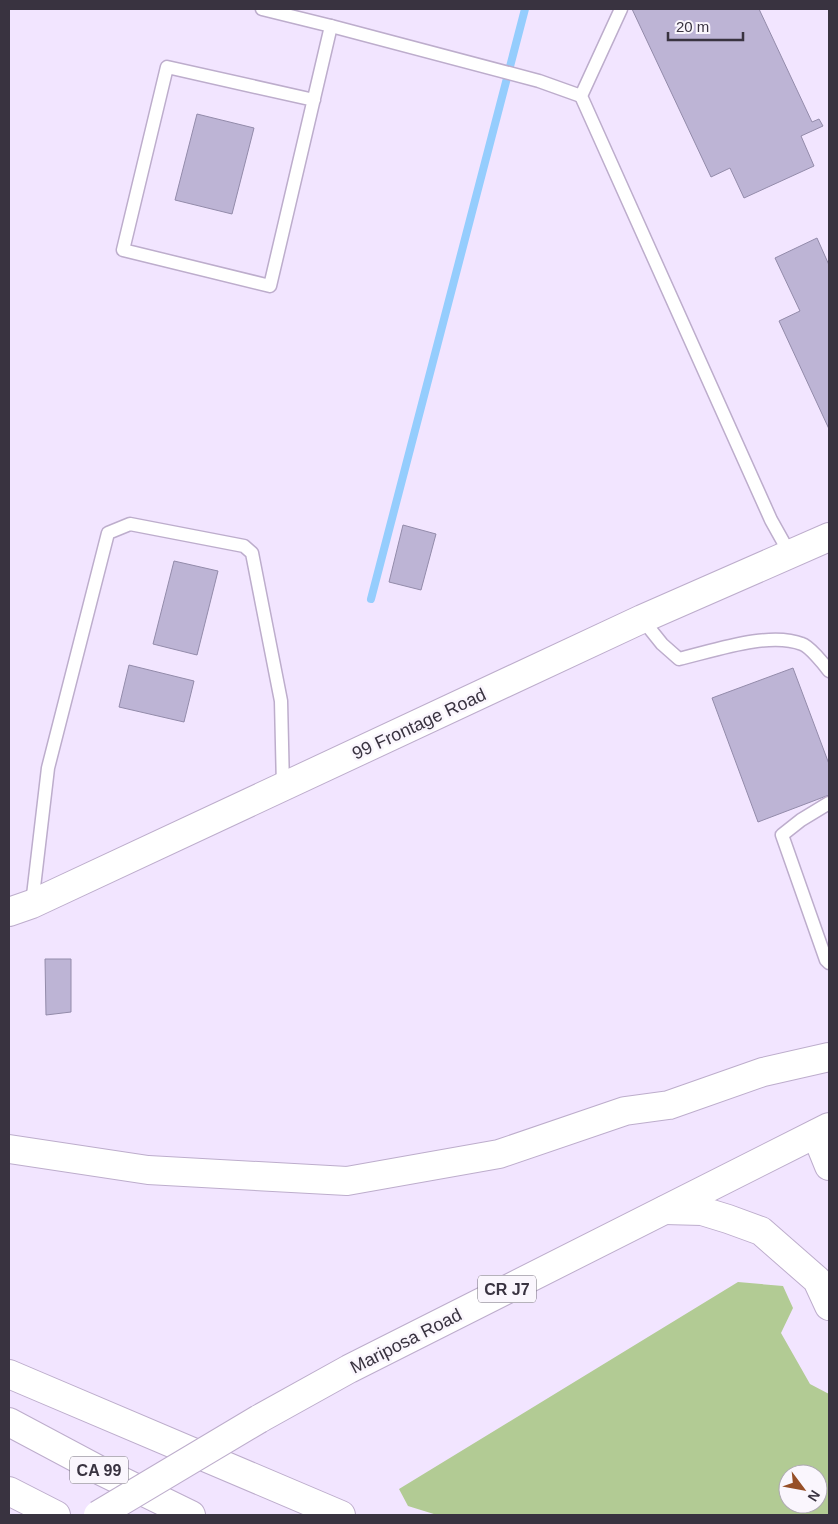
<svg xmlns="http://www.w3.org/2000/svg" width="838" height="1524" viewBox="0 0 838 1524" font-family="Arial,sans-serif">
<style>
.green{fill:#b2cb94;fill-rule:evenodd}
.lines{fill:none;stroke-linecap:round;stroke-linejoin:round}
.stream{stroke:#95cdfd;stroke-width:8}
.building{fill:#bdb4d5;stroke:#938baa}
.lane-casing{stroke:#bdadcc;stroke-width:15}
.secondary-casing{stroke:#bdadcc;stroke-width:30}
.primary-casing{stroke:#bdadcc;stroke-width:30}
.highway-casing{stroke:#bdadcc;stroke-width:30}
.lane{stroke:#fff;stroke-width:12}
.secondary{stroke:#fff;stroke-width:28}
.primary{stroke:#fff;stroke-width:28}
.highway{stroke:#fff;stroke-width:28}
.primary-bridge-casing{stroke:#bdadcc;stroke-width:30;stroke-linecap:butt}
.primary-bridge{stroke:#fff;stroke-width:28}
.labels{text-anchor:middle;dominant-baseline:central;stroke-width:5;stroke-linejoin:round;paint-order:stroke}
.shield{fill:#faf6fd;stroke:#736e79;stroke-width:1}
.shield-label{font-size:16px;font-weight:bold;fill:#393340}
.street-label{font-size:18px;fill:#393340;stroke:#faf6fd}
</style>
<rect width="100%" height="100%" fill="#f2e5ff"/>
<path class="green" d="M738,1282L783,1286L793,1308L781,1333L810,1384L829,1394V1515H437L408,1506L399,1489ZM788,1474H818V1504H788Z"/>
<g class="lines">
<polyline class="stream" points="371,599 525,9"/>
</g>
<g class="building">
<polygon points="632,9 759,9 812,122 819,119 823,126 801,136 814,166 744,198 730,168 711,177"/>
<polygon points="197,114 254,128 232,214 175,200"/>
<polygon points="817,238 829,265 829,429 779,321 800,311 775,258"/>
<polygon points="403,525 436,534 421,590 389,582"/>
<polygon points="174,561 218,571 197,655 153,644"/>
<polygon points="129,665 194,681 184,722 119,707"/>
<polygon points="793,668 829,764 829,795 758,822 712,698"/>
<polygon points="45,959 71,959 71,1012 46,1015"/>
</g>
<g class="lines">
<defs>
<g id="lane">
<polyline points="262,9 331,26 270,286 123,250 167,67 314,100"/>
<polyline points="621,9 581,96 771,520 790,554"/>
<polyline points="331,26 539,81 581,96"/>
<path d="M642,619L662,644L679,659C713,651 769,631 802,644C809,646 824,664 829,671"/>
<polyline points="829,803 801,820 782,835 826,960 829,963"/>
<polyline points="32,904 48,768 108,533 130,524 244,546 252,553 281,701 283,787"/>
</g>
<polyline id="secondary" points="9,912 32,904 642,619 829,537"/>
<polyline id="primary" points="259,1419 349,1369 829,1127"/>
<g id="highway">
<polyline points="816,1134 829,1166"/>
<polyline points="9,1149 148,1170 347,1181 499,1154 625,1111 669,1105 763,1072 829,1057"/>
<polyline points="665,1210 702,1211 728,1219 761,1231 817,1280 829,1306"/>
<polyline points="9,1374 341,1515"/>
<polyline points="9,1422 101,1471 191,1515"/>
<polyline points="9,1491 56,1515"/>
</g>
</defs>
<use href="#lane" class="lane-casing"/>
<use href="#secondary" class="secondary-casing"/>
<use href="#primary" class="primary-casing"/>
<use href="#highway" class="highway-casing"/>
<use href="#lane" class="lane"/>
<use href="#secondary" class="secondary"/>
<use href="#primary" class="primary"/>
<use href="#highway" class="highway"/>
<defs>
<polyline id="primary-bridge" points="98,1515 259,1419"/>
</defs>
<use href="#primary-bridge" class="primary-bridge-casing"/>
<use href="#primary-bridge" class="primary-bridge"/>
</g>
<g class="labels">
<g class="shield">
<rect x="478" y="1275.5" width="58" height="27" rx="4"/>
<rect x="70" y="1456.5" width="58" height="27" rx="4"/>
</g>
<g class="shield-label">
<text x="507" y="1289">CR J7</text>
<text x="99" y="1470">CA 99</text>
</g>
<g class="street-label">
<text transform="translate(419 724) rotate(-25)">99 Frontage Road</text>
<text transform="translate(406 1341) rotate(-27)">Mariposa Road</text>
</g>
</g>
<rect width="838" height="1524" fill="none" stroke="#393340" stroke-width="20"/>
<g transform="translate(803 1489) rotate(122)"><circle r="24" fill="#faf6fd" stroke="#ada8b1"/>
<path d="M0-4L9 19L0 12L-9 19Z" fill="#964f27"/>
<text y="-8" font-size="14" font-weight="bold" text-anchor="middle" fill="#393340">N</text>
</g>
<path d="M668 32v8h75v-8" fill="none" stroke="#393340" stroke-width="2.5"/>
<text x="676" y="32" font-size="15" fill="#393340" stroke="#faf6fd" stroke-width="4" paint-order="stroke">20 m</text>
</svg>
